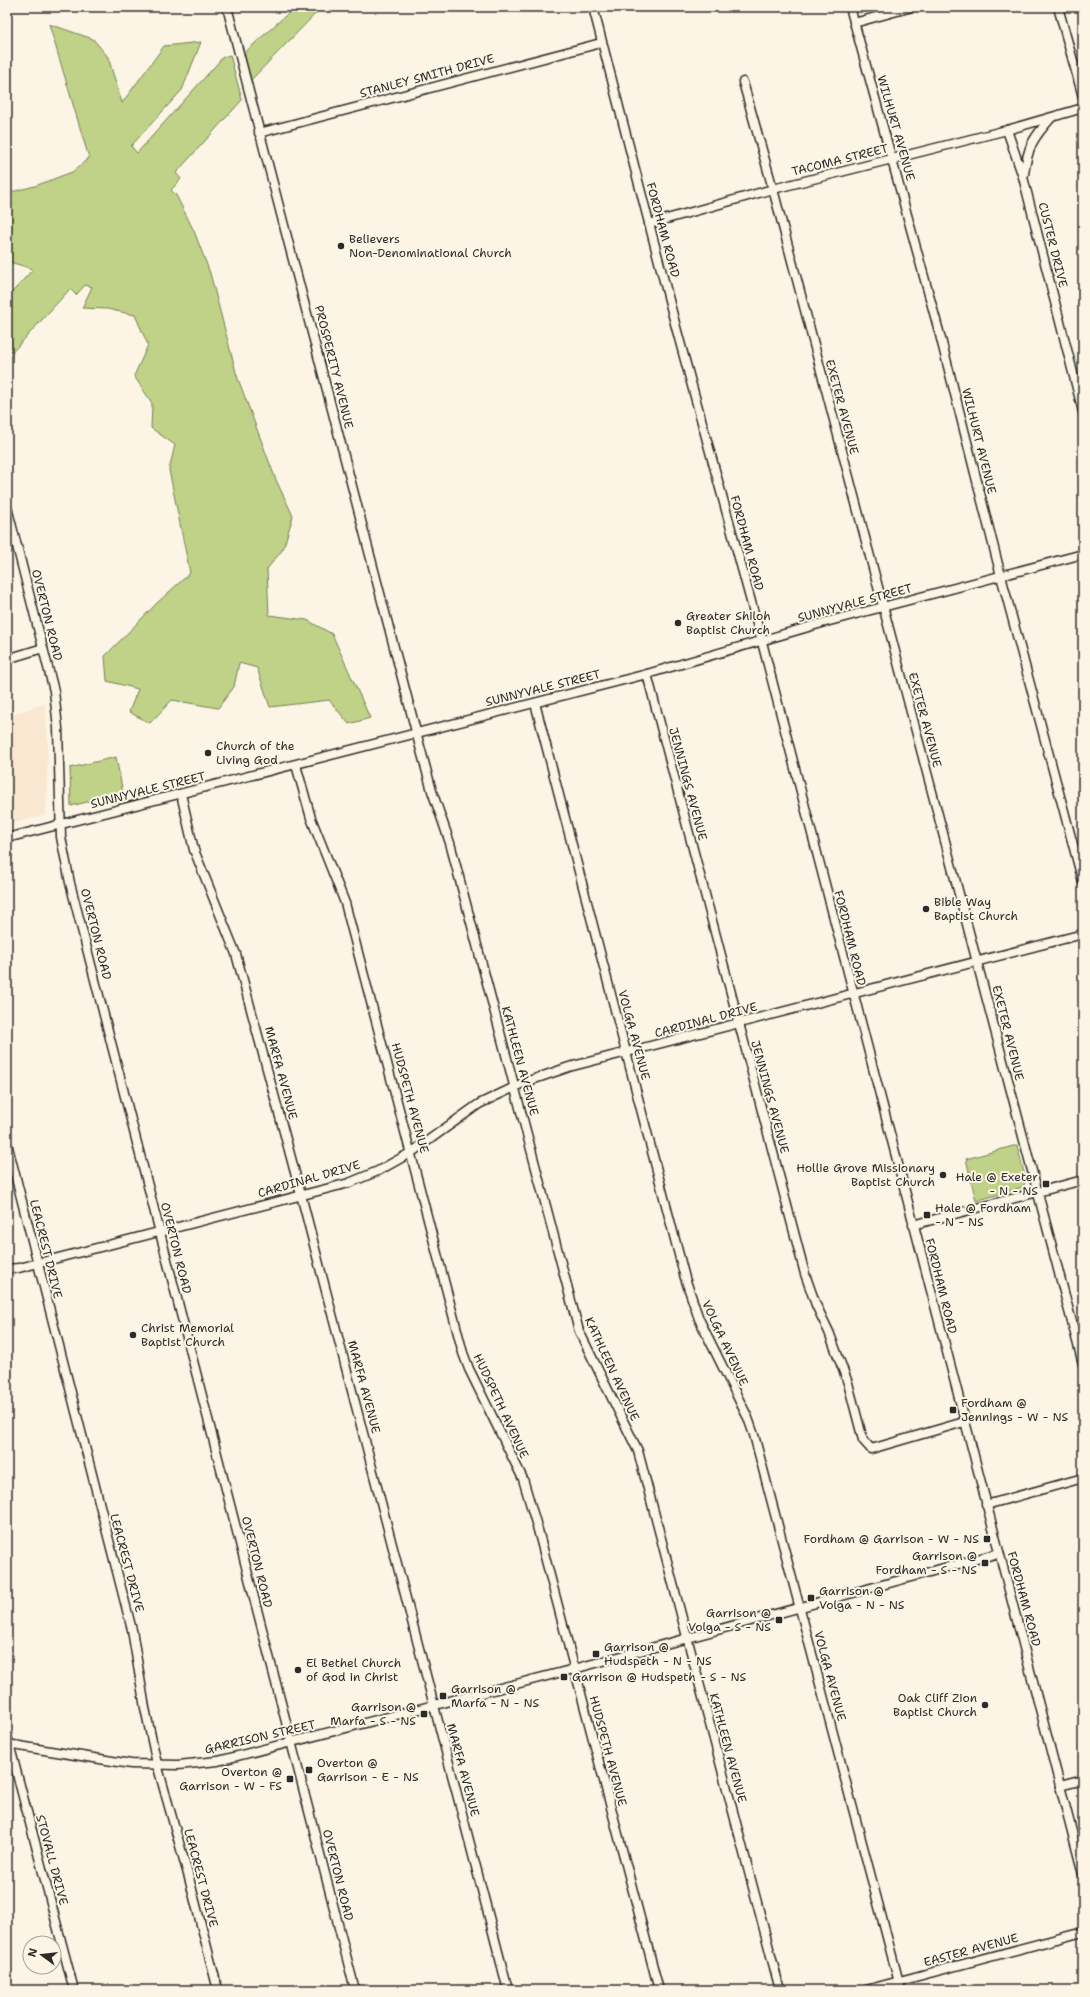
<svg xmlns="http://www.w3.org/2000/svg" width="1090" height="1997" viewBox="0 0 1090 1997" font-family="'Shantell Sans',sans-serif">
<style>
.built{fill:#f9e7d1}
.green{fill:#bfd287;stroke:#757e59}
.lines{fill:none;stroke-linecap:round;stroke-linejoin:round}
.minor-casing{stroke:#2b2b2b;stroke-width:11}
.minor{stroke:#fcf5e5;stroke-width:8}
.poi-dot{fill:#2b2b2b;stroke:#fcf5e5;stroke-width:1.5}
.labels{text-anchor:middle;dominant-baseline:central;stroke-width:4;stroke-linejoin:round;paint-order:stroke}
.street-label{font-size:12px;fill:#2b2b2b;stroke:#fcf5e5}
.poi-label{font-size:12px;fill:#2b2b2b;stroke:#fcf5e5;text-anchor:start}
</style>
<rect width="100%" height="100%" fill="#fcf5e5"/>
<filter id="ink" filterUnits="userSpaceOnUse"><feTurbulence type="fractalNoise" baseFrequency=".025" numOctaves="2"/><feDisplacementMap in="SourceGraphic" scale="8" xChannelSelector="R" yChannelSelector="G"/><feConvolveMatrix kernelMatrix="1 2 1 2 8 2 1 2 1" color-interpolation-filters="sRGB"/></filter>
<g filter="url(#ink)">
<polygon class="built" points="45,703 48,747 46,815 7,825 7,717"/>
<g class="green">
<polygon points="295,7 322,7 250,81 243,54"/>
<polygon points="49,24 93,39 108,57 122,103 164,46 201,42 182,90 131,146 137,153 223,57 230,55 242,100 176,173 181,179 171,190 176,195 194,231 210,273 237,376 276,480 293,516 283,549 267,569 269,615 307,620 332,634 370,718 349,724 329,700 270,707 257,668 239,663 234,687 218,708 172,700 150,723 129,712 138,689 107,681 105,656 157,603 190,573 169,470 175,445 151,428 152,403 134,376 148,345 135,315 107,309 82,308 92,287 85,285 76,295 70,289 7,358 7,298 33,269 10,262 7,258 7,193 35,186 72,172 89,158"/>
<polygon points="116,757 123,793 71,806 70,768"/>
<polygon points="1017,1145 1026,1180 1023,1187 976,1201 966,1159"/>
</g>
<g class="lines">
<defs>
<g id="minor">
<polyline points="227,7 419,743 432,791 450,843 579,1331 638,1451 780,1990"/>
<polyline points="593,7 677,331 762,642 1083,1874"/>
<polyline points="850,7 940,335 1001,576 1083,882"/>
<polyline points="1058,7 1083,97"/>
<polyline points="854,23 912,7"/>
<polyline points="743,82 773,189 1083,1364"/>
<polyline points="1007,130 1023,177 1083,412"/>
<polyline points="259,133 601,43"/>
<path d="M1024,174C1028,147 1032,139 1051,118"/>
<polyline points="649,224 773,189 1007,130 1083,108"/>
<polyline points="7,507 54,691 58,728 61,837 70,883 355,1990"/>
<polyline points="7,659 43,648"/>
<polyline points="647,674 805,1274 816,1305 829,1332 848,1383 863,1440 871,1449 964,1422"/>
<polyline points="535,703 685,1278 699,1319 748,1418 754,1435 901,1990"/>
<polyline points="296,765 311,818 345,903 463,1353 469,1369 523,1479 538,1530 659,1990"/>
<polyline points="181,794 194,850 236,954 301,1195 508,1990"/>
<polyline points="7,838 647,674 822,623 1083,554"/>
<polyline points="7,1143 132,1630 145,1708 157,1764 189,1878 218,1990"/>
<polyline points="913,1225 1083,1180"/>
<polyline points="7,1269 19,1268 349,1183 378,1171 412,1152 479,1104 523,1083 569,1067 1083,934"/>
<polyline points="986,1505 1083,1478"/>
<polyline points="7,1736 74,1990"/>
<polyline points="7,1744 131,1764 178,1765 218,1761 574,1669 999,1553"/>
<polyline points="1060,1786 1083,1780"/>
<polyline points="866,1990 1083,1932"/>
</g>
</defs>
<use href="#minor" class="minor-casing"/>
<use href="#minor" class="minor"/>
</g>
</g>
<g class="poi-dot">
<circle cx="341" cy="246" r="4"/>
<circle cx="678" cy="623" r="4"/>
<circle cx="208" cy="753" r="4"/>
<circle cx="926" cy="909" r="4"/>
<circle cx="943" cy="1175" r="4"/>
<rect x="1042" y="1180" width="8" height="8" rx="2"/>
<rect x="923" y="1211" width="8" height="8" rx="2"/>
<circle cx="133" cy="1335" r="4"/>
<rect x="949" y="1406" width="8" height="8" rx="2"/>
<rect x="983" y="1535" width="8" height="8" rx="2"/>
<rect x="981" y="1559" width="8" height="8" rx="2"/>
<rect x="807" y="1594" width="8" height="8" rx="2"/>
<rect x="775" y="1616" width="8" height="8" rx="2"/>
<rect x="592" y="1650" width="8" height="8" rx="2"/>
<circle cx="298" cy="1670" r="4"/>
<rect x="560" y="1673" width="8" height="8" rx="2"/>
<rect x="439" y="1692" width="8" height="8" rx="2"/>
<circle cx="985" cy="1705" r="4"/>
<rect x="420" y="1710" width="8" height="8" rx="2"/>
<rect x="305" y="1766" width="8" height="8" rx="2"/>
<rect x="286" y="1775" width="8" height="8" rx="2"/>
</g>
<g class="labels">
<g class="street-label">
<text transform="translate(427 76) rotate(-15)">STANLEY SMITH DRIVE</text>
<text transform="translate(896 128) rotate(74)">WILHURT AVENUE</text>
<text transform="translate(840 160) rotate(-14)">TACOMA STREET</text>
<text transform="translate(663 230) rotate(75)">FORDHAM ROAD</text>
<text transform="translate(1053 245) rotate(76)">CUSTER DRIVE</text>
<text transform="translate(334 367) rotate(76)">PROSPERITY AVENUE</text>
<text transform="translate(842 407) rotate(75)">EXETER AVENUE</text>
<text transform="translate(979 441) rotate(76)">WILHURT AVENUE</text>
<text transform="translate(747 543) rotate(75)">FORDHAM ROAD</text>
<text transform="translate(855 603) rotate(-15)">SUNNYVALE STREET</text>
<text transform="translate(47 615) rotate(76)">OVERTON ROAD</text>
<text transform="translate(543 688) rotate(-14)">SUNNYVALE STREET</text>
<text transform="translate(925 720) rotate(75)">EXETER AVENUE</text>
<text transform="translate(688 784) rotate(75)">JENNINGS AVENUE</text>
<text transform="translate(148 790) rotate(-14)">SUNNYVALE STREET</text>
<text transform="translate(96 934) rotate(76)">OVERTON ROAD</text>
<text transform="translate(850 938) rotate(76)">FORDHAM ROAD</text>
<text transform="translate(706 1020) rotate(-15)">CARDINAL DRIVE</text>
<text transform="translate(1008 1033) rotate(76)">EXETER AVENUE</text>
<text transform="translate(634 1035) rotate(75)">VOLGA AVENUE</text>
<text transform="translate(520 1061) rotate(75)">KATHLEEN AVENUE</text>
<text transform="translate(281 1073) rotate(75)">MARFA AVENUE</text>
<text transform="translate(770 1097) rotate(75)">JENNINGS AVENUE</text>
<text transform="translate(410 1098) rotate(75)">HUDSPETH AVENUE</text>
<text transform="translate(309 1179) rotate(-16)">CARDINAL DRIVE</text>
<text transform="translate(176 1248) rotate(76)">OVERTON ROAD</text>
<text transform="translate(46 1249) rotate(76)">LEACREST DRIVE</text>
<text transform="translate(941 1286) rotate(76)">FORDHAM ROAD</text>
<text transform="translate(725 1343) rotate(65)">VOLGA AVENUE</text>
<text transform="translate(612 1369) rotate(65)">KATHLEEN AVENUE</text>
<text transform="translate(364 1387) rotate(75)">MARFA AVENUE</text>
<text transform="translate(501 1406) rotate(65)">HUDSPETH AVENUE</text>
<text transform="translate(257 1562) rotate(76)">OVERTON ROAD</text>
<text transform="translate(127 1563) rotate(75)">LEACREST DRIVE</text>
<text transform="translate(1024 1599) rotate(75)">FORDHAM ROAD</text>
<text transform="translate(830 1676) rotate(75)">VOLGA AVENUE</text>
<text transform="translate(260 1737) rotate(-13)">GARRISON STREET</text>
<text transform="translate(728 1748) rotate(75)">KATHLEEN AVENUE</text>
<text transform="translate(608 1751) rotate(75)">HUDSPETH AVENUE</text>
<text transform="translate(463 1770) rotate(75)">MARFA AVENUE</text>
<text transform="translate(52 1860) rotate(75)">STOVALL DRIVE</text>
<text transform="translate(338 1875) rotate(76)">OVERTON ROAD</text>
<text transform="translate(201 1878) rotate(75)">LEACREST DRIVE</text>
<text transform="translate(971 1950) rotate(-15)">EASTER AVENUE</text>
</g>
<g class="poi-label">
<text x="349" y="239">Believers<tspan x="349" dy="14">Non-Denominational Church</tspan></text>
<text x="686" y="616">Greater Shiloh<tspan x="686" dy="14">Baptist Church</tspan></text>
<text x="216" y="746">Church of the<tspan x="216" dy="14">Living God</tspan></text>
<text x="934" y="902">Bible Way<tspan x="934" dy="14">Baptist Church</tspan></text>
<text x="935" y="1168" text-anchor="end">Hollie Grove Missionary<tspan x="935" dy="14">Baptist Church</tspan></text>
<text x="1038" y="1177" text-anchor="end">Hale @ Exeter<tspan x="1038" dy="14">- N - NS</tspan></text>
<text x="935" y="1208">Hale @ Fordham<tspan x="935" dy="14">- N - NS</tspan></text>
<text x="141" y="1328">Christ Memorial<tspan x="141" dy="14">Baptist Church</tspan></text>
<text x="961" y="1403">Fordham @<tspan x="961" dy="14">Jennings - W - NS</tspan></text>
<text x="979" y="1539" text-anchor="end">Fordham @ Garrison - W - NS</text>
<text x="977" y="1556" text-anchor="end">Garrison @<tspan x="977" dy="14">Fordham - S - NS</tspan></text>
<text x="819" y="1591">Garrison @<tspan x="819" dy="14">Volga - N - NS</tspan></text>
<text x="771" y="1613" text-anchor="end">Garrison @<tspan x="771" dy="14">Volga - S - NS</tspan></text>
<text x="604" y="1647">Garrison @<tspan x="604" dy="14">Hudspeth - N - NS</tspan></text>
<text x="306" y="1663">El Bethel Church<tspan x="306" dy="14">of God in Christ</tspan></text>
<text x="572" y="1677">Garrison @ Hudspeth - S - NS</text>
<text x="451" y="1689">Garrison @<tspan x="451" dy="14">Marfa - N - NS</tspan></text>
<text x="977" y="1698" text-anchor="end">Oak Cliff Zion<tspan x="977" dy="14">Baptist Church</tspan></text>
<text x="416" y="1707" text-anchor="end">Garrison @<tspan x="416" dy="14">Marfa - S - NS</tspan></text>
<text x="317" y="1763">Overton @<tspan x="317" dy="14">Garrison - E - NS</tspan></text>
<text x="282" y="1772" text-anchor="end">Overton @<tspan x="282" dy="14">Garrison - W - FS</tspan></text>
</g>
</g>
<rect width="1090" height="1997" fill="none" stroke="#fcf5e5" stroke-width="24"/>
<rect x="12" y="12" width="1066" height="1973" fill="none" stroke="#2b2b2b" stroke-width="1.5" filter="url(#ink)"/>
<g transform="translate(42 1955) rotate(285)"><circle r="19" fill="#fcf5e5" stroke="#a8a49b"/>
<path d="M0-3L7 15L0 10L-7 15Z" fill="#2b2b2b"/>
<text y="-6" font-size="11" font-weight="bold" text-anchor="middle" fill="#2b2b2b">N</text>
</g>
</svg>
